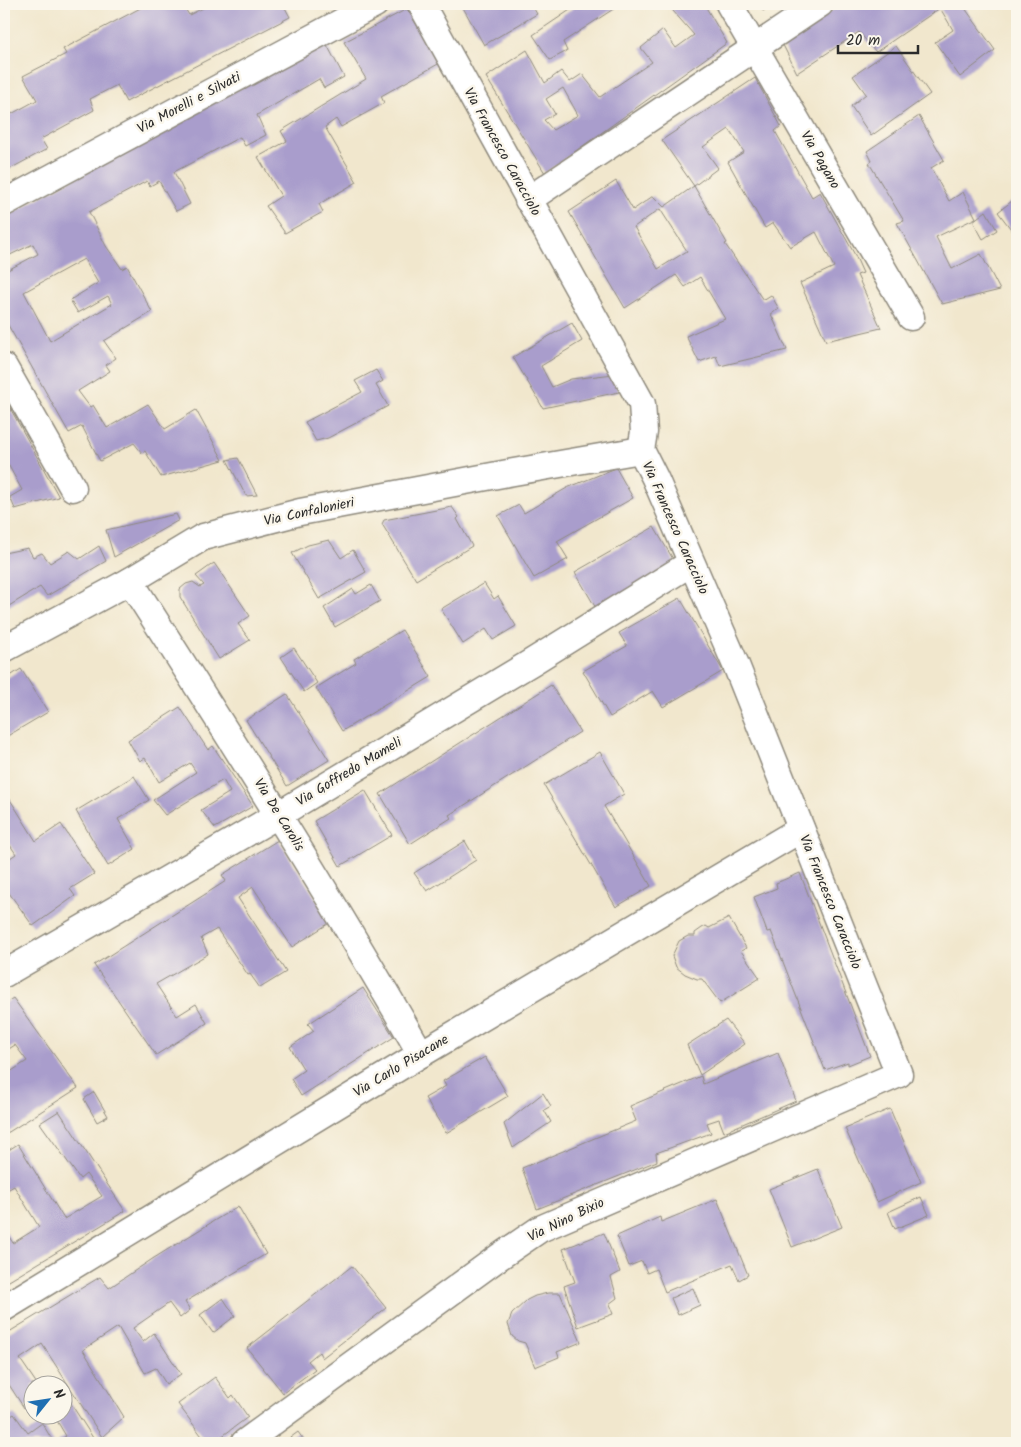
<svg xmlns="http://www.w3.org/2000/svg" width="1021" height="1447" viewBox="0 0 1021 1447" font-family="Kalam,sans-serif">
<style>
.building{fill:#a99dcc;fill-rule:evenodd}
.lines{fill:none;stroke-linecap:round;stroke-linejoin:round}
.minor-casing{stroke:#8e897c;stroke-width:29}
.minor{stroke:#fff;stroke-width:26}
.labels{text-anchor:middle;dominant-baseline:central;stroke-width:5;stroke-linejoin:round;paint-order:stroke}
.street-label{font-size:14px;fill:#2b2b2b;stroke:#fbf7ec}
</style>
<rect width="100%" height="100%" fill="#fbf7ec"/>
<filter id="ink" filterUnits="userSpaceOnUse"><feTurbulence type="fractalNoise" baseFrequency=".02" numOctaves="2"/><feDisplacementMap in="SourceGraphic" scale="10" xChannelSelector="R" yChannelSelector="G"/><feConvolveMatrix kernelMatrix="1 2 1 2 8 2 1 2 1" color-interpolation-filters="sRGB"/></filter>
<filter id="wash" filterUnits="userSpaceOnUse"><feTurbulence type="fractalNoise" baseFrequency=".0096" numOctaves="4" result="noise"/><feDisplacementMap in="SourceGraphic" scale="20" xChannelSelector="R" yChannelSelector="G"/><feGaussianBlur stdDeviation="1.12" result="paint"/><feColorMatrix in="noise" values="0 0 0 0 0 0 0 0 0 0 0 0 0 0 0 0 0 1.4 0 .05"/><feComposite in="paint" operator="in"/></filter>
<g filter="url(#wash)">
<rect width="100%" height="100%" fill="#f1e7cd"/>
<g id="blocks">
<g class="building">
<polygon points="148,4 182,4 189,15 211,4 283,4 290,17 126,102 117,85 90,99 94,110 41,139 47,149 4,172 4,118 37,100 23,76 66,54 63,49"/>
<polygon points="461,4 531,4 537,14 484,45"/>
<polygon points="579,4 621,4 563,42 567,51 550,60 533,35"/>
<path d="M669,4H704L727,43L545,173L486,77L527,50L545,83L561,71L570,82L582,74L600,97L652,62L641,48L663,30L676,48L694,35L673,11ZM563,88L578,115L553,130L544,120L555,114L546,99Z"/>
<polygon points="759,4 774,4 763,11"/>
<polygon points="842,4 962,4 995,50 960,77 935,42 953,30 940,8 876,52 859,32 797,73 782,43"/>
<polygon points="407,9 440,63 381,96 384,103 341,127 336,119 325,127 357,182 319,204 323,212 285,233 266,206 281,196 258,157 287,141 281,131 366,79 344,42"/>
<path d="M325,41L344,77L324,88L319,79L257,115L266,135L245,146L240,137L174,172L190,204L176,211L159,181L150,186L147,181L89,212L106,246L122,269L127,266L152,312L104,341L116,358L106,365L110,371L78,391L90,407L93,405L107,428L148,404L165,429L196,410L223,460L161,477L145,451L142,453L134,443L100,461L82,426L69,433L4,318V272L38,254L33,244L8,256L4,250V218L110,158ZM84,259L98,283L70,300L78,313L108,296L112,304L50,341L24,292Z"/>
<polygon points="896,46 930,94 871,136 851,106 866,94 853,76"/>
<polygon points="755,78 781,126 775,131 812,197 820,192 855,255 863,273 857,275 881,328 826,341 800,283 834,267 816,232 790,247 773,223 765,228 728,162 744,152 729,129 703,147 718,168 694,186 662,140"/>
<polygon points="919,116 944,160 931,168 949,201 963,192 976,218 936,237 952,269 981,254 1000,290 942,304 897,223 904,221 869,163 872,161 867,151"/>
<path d="M616,181L633,210L653,196L664,207L694,186L727,243L725,244L763,300L771,295L779,309L771,314L787,350L720,366L716,356L699,362L686,336L725,319L700,277L685,287L676,275L625,308L569,212ZM660,209L687,251L658,269L634,227Z"/>
<polygon points="1017,197 1017,237 998,212"/>
<polygon points="986,211 997,230 983,239 973,221"/>
<polygon points="572,323 582,341 541,366 552,387 571,379 614,374 619,392 543,408 513,357"/>
<polygon points="376,370 383,381 376,385 388,406 328,438 316,441 305,422 362,392 355,381"/>
<polygon points="4,397 59,497 15,509 10,497 22,490 4,457"/>
<polygon points="238,458 257,495 246,496 227,460"/>
<polygon points="616,468 633,498 557,541 568,559 534,578 498,516 519,505 524,513 567,488"/>
<polygon points="452,507 459,517 457,519 472,546 416,580 382,524 384,520"/>
<polygon points="176,514 179,520 114,557 106,530"/>
<polygon points="654,527 676,564 597,610 575,572"/>
<polygon points="329,540 341,558 353,550 366,572 319,599 292,553 308,545"/>
<polygon points="99,546 106,561 47,596 40,587 4,609 4,553 28,548 33,557 42,553 50,563 69,551 79,559"/>
<polygon points="214,563 250,616 238,624 250,640 219,659 180,597 180,589 186,584 193,582 200,587 204,585 196,576"/>
<polygon points="484,583 494,599 498,596 516,626 493,640 486,629 463,644 441,609"/>
<polygon points="371,585 380,601 335,627 324,608 353,589 356,594"/>
<polygon points="680,598 723,671 663,707 653,691 610,717 583,671 627,646 619,633"/>
<polygon points="402,630 431,677 342,731 316,688 356,663 354,659"/>
<polygon points="294,648 317,683 304,692 281,657"/>
<polygon points="21,669 48,712 4,738 4,680"/>
<polygon points="551,685 580,732 449,815 451,818 410,844 380,794"/>
<polygon points="287,694 329,760 287,786 246,720"/>
<polygon points="180,707 208,750 213,746 253,806 215,828 201,810 230,792 223,780 165,815 153,800 196,772 190,763 159,782 145,758 140,761 128,740"/>
<polygon points="600,752 624,794 604,806 651,886 616,907 544,785"/>
<polygon points="134,776 149,800 118,819 135,849 108,866 76,811"/>
<polygon points="4,790 36,841 61,824 94,874 70,889 75,896 33,926 4,886 4,862 16,854 4,836"/>
<polygon points="365,790 392,835 340,866 314,821"/>
<polygon points="278,840 331,922 292,947 253,887 238,898 286,972 260,988 250,974 248,975 217,929 201,938 208,954 156,984 177,1016 196,1004 207,1023 156,1055 94,965 226,881 222,875"/>
<polygon points="465,841 476,860 427,891 414,873"/>
<polygon points="800,873 870,1056 848,1065 848,1062 825,1070 771,931 767,932 754,897 777,888 776,883"/>
<polygon points="729,918 746,948 741,951 760,978 720,1003 702,979 697,979 685,974 676,967 672,956 679,941 688,936 695,936 695,933 702,928 706,926 709,928"/>
<polygon points="363,988 394,1037 301,1096 291,1079 304,1070 290,1047 314,1031 308,1024"/>
<polygon points="13,998 78,1088 4,1135 4,1076 27,1061 15,1045 4,1052 4,1004"/>
<polygon points="726,1020 745,1044 700,1075 687,1045"/>
<polygon points="778,1053 796,1101 724,1132 719,1119 707,1123 711,1133 656,1153 657,1161 537,1209 522,1168 636,1121 630,1106 701,1076 703,1084"/>
<polygon points="485,1057 508,1096 446,1133 425,1098 446,1086 443,1081"/>
<polygon points="94,1092 108,1116 97,1122 84,1099"/>
<polygon points="543,1093 551,1106 544,1110 551,1122 513,1148 504,1124"/>
<polygon points="890,1109 921,1182 877,1202 845,1128"/>
<polygon points="59,1111 125,1211 4,1284 4,1229 13,1243 39,1227 14,1186 4,1192 4,1153 18,1144 64,1219 102,1196 86,1174 80,1179 40,1123"/>
<polygon points="818,1169 842,1227 792,1247 769,1189"/>
<polygon points="921,1197 929,1215 895,1229 888,1212"/>
<polygon points="717,1199 748,1275 739,1280 732,1264 665,1292 656,1269 647,1273 642,1261 629,1266 617,1236 660,1217 661,1222"/>
<polygon points="238,1206 266,1254 185,1302 190,1310 180,1318 169,1303 133,1328 143,1342 154,1333 181,1374 166,1384 156,1368 145,1373 118,1327 83,1350 124,1417 102,1437 42,1344 20,1359 37,1384 32,1384 32,1404 24,1408 4,1377 4,1335 100,1277 109,1288 154,1258"/>
<polygon points="604,1233 620,1272 611,1277 617,1298 609,1304 613,1314 578,1327 564,1286 575,1282 563,1249"/>
<polygon points="352,1266 386,1308 322,1358 319,1352 308,1361 315,1369 283,1393 247,1348"/>
<polygon points="693,1288 700,1305 678,1315 671,1298"/>
<polygon points="548,1293 560,1293 581,1342 557,1352 559,1357 535,1367 525,1343 518,1341 512,1336 508,1324 512,1314 527,1300 535,1296"/>
<polygon points="223,1298 235,1316 213,1333 200,1315"/>
<polygon points="215,1377 230,1398 233,1395 248,1417 213,1443 207,1443 178,1404"/>
<polygon points="64,1393 95,1441 92,1443 56,1443 66,1436 53,1414 62,1414 62,1394"/>
<polygon points="14,1414 28,1433 42,1423 54,1443 4,1443 4,1421"/>
<polygon points="298,1432 306,1443 283,1443"/>
</g>
</g>
</g>
<g filter="url(#ink)">
<use href="#blocks" fill-opacity="0" stroke="#8e897c" stroke-width="1"/>
<g class="lines">
<defs>
<g id="minor">
<polyline points="729,4 911,317"/>
<polyline points="528,200 820,4"/>
<polyline points="4,203 375,4"/>
<polyline points="4,367 73,488"/>
<path d="M130,581C230,737 329,893 421,1054"/>
<polyline points="4,649 130,581 203,537 300,512 508,473 641,450"/>
<polyline points="4,974 283,812 532,662 691,563"/>
<polyline points="4,1308 421,1054 801,829"/>
<polyline points="244,1443 499,1257 540,1229 899,1074 736,665 655,478 641,450 644,432 642,404 421,4"/>
</g>
</defs>
<use href="#minor" class="minor-casing"/>
<use href="#minor" class="minor"/>
</g>
</g>
<g class="labels">
<g class="street-label">
<text transform="translate(189 103) rotate(-28)">Via Morelli e Silvati</text>
<text transform="translate(502 152) rotate(61)">Via Francesco Caracciolo</text>
<text transform="translate(820 160) rotate(60)">Via Pagano</text>
<text transform="translate(309 512) rotate(-12)">Via Confalonieri</text>
<text transform="translate(675 528) rotate(66)">Via Francesco Caracciolo</text>
<text transform="translate(349 772) rotate(-31)">Via Goffredo Mameli</text>
<text transform="translate(279 815) rotate(58)">Via De Carolis</text>
<text transform="translate(830 902) rotate(68)">Via Francesco Caracciolo</text>
<text transform="translate(401 1066) rotate(-31)">Via Carlo Pisacane</text>
<text transform="translate(566 1220) rotate(-26)">Via Nino Bixio</text>
</g>
</g>
<rect width="1021" height="1447" fill="none" stroke="#fbf7ec" stroke-width="20"/>
<g transform="translate(48 1400) rotate(60)"><circle r="24" fill="#fbf7ec" stroke="#a8a59f"/>
<path d="M0-4L9 19L0 12L-9 19Z" fill="#1f6fb2"/>
<text y="-8" font-size="14" font-weight="bold" text-anchor="middle" fill="#2b2b2b">N</text>
</g>
<path d="M838 45v8h80v-8" fill="none" stroke="#2b2b2b" stroke-width="2.5"/>
<text x="846" y="45" font-size="15" fill="#2b2b2b" stroke="#fbf7ec" stroke-width="4" paint-order="stroke">20 m</text>
</svg>
